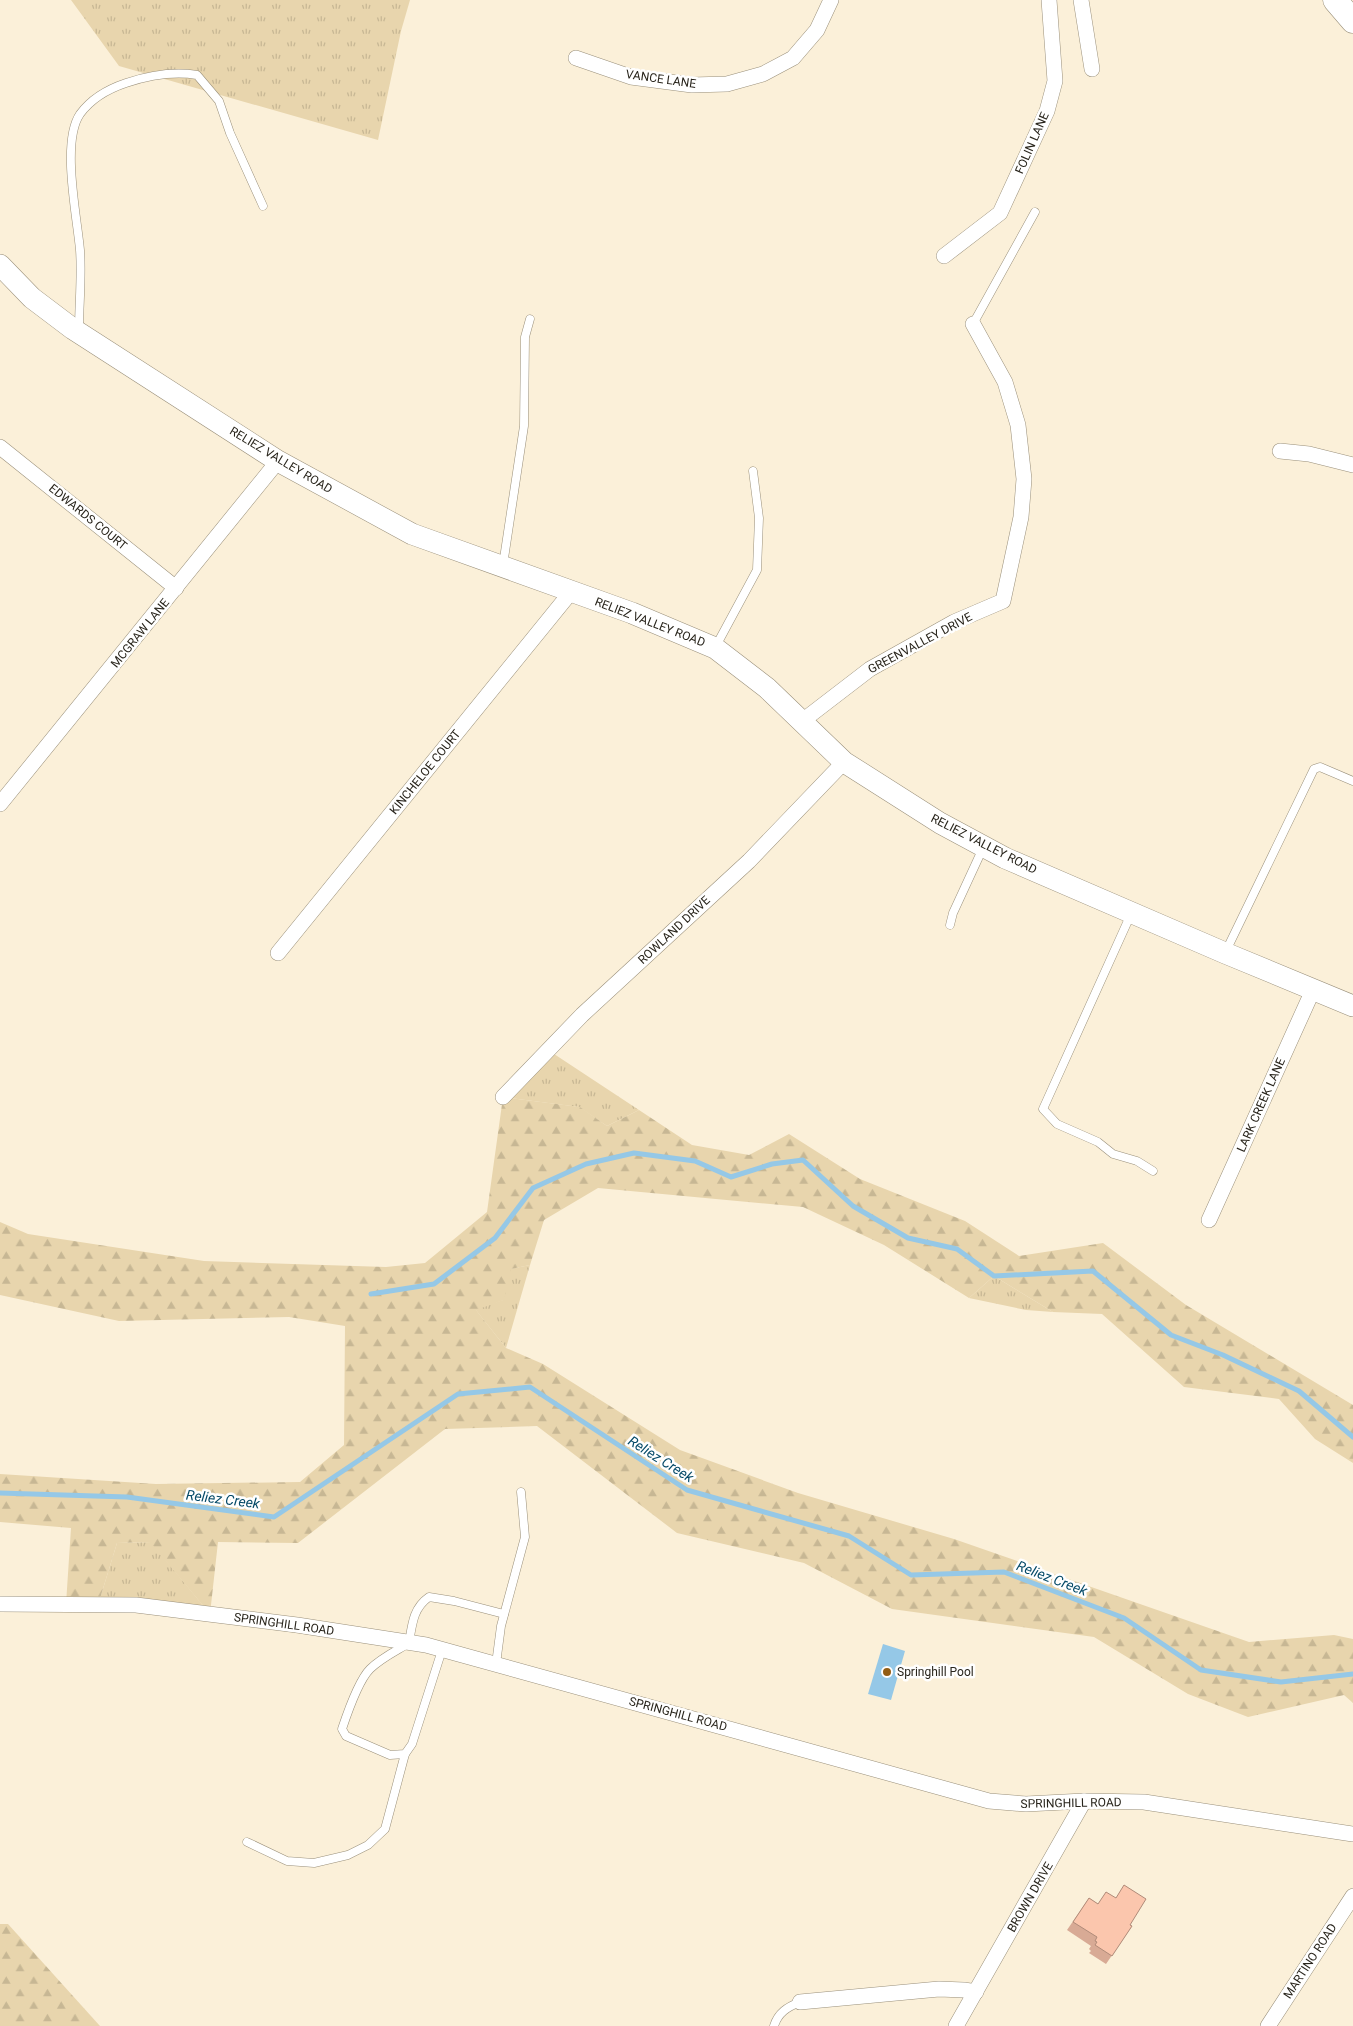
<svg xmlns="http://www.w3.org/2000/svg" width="1353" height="2026" viewBox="0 0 1353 2026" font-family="Roboto,sans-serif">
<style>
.grass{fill:url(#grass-tufts)}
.forest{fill:url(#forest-firs)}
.water{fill:#95c8e7}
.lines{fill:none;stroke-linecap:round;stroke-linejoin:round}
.stream{stroke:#95c8e7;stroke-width:5}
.service-casing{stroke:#9a907b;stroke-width:9}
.minor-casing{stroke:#9a907b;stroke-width:16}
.secondary-casing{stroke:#9a907b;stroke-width:22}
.primary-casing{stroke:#9a907b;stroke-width:25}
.service{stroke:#fff;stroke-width:8}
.minor{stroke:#fff;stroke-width:15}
.secondary{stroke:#fff;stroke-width:21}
.primary{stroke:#fff;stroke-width:24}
.wall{fill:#d8aa95}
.building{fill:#fbc6ad;stroke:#b08b79}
.poi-dot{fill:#935d14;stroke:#fff;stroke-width:2}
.labels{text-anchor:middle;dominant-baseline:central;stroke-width:5;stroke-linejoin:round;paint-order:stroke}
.street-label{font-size:12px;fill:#29251c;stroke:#fff}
.poi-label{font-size:12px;fill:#29251c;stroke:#fff;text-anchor:start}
.water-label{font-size:14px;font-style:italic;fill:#044967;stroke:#fff}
</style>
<defs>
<pattern id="grass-tufts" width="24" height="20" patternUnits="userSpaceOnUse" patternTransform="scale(1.25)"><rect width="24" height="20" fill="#e8d5ad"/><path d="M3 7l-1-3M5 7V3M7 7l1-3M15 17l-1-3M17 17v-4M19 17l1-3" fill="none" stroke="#c7b794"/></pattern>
<pattern id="forest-firs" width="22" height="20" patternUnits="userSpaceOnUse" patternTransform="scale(1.25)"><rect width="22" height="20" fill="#e8d5ad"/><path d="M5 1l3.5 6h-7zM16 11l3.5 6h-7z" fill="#c7b794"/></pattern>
</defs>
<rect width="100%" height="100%" fill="#fbf0d9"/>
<g class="grass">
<polygon points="71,0 410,0 401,31 378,140 119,66"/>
<polygon points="548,1050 639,1110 607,1126 579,1107 503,1097"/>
<polygon points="530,1265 506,1348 475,1309 503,1300 510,1269"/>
<polygon points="994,1276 1053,1312 1026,1310 969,1298"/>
<polygon points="151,1542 210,1614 98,1605 117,1543"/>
</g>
<g class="forest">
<polygon points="503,1097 580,1107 607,1126 639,1110 692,1145 749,1155 789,1134 860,1179 965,1221 1019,1256 1103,1243 1186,1305 1353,1405 1353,1463 1315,1439 1279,1399 1184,1387 1102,1314 1053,1312 994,1276 969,1298 884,1245 803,1207 598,1188 544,1220 530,1265 511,1269 504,1300 476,1310 506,1348 543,1364 680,1450 798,1493 954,1539 1249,1642 1334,1635 1353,1639 1353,1703 1344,1695 1248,1717 1188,1694 1094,1637 892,1609 804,1563 677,1533 537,1426 445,1429 298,1543 218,1542 210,1614 150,1542 117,1543 98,1605 66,1604 71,1528 0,1522 0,1474 156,1484 300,1482 344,1445 345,1326 289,1317 119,1321 0,1295 0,1222 28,1234 204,1261 386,1267 425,1263 487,1212"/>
<polygon points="0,1924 8,1924 100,2026 0,2026"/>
</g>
<polygon class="water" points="883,1644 905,1651 891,1700 868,1694"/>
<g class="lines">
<g class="stream">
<polyline points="371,1294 434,1284 495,1238 533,1188 586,1164 634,1153 695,1161 731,1177 772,1164 803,1160 853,1206 908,1238 957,1249 994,1276 1093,1271 1171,1335 1223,1355 1299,1391 1353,1437"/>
<polyline points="0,1493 127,1497 274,1517 458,1394 530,1387 687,1490 849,1536 911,1575 1004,1572 1124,1618 1201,1670 1281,1682 1353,1674"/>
</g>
<defs>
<g id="service">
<polyline points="973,324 1035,212"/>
<path d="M79,330C79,304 82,276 80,250C77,216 61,142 80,114C91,99 108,89 126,83C150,75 172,71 197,75L219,101L230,133L263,206"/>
<polyline points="503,565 524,426 525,337 530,319"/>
<polyline points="716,646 757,570 759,518 753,471"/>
<polyline points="1131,914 1043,1109 1057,1124 1098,1142 1113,1154 1137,1161 1153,1171"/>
<polyline points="950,925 953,913 983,848"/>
<polyline points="1226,951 1314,769 1320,767 1353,781"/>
<path d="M442,1650L412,1744L405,1754L390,1755L346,1736L342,1729C347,1714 359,1680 370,1669C381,1658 396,1651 409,1643C412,1625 413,1608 429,1597L454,1601L504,1614"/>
<polyline points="496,1664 501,1626 525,1537 521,1492"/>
<polyline points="247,1842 287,1861 314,1863 348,1855 368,1845 385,1829 405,1754"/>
<path d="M774,2026C778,2013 787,2007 800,2002"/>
</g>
<g id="minor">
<polyline points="1081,0 1092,69"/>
<polyline points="576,58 631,77 692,85 727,84 763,74 793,58 817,30 831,0"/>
<polyline points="944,256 1000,213 1047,111 1055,81 1049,0"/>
<polyline points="0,447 176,588"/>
<polyline points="1280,451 1309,454 1353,465"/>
<polyline points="801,722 870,669 954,622 1003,601 1021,517 1024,479 1018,425 1005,382 973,324"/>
<polyline points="0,804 278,461"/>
<polyline points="278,953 571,592"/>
<polyline points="503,1097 582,1015 749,861 844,762"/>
<polyline points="1209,1220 1313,990"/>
<polyline points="0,1604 136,1605 297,1625 426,1645 989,1801 1026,1804 1084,1801 1144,1802 1353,1834"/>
<polyline points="800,2002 939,1989 964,1990 976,1992"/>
<polyline points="956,2026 1084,1801"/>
<polyline points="1268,2026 1353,1896"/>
</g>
<polyline id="secondary" points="0,265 32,298 73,329 278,461 412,534 632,613 715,648 767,688 844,762 940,823 1005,858 1225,953 1353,1006"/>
<polyline id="primary" points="1335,0 1353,21"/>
</defs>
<use href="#service" class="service-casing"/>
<use href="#minor" class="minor-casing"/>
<use href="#secondary" class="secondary-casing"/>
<use href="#primary" class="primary-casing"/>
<use href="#service" class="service"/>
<use href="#minor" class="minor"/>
<use href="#secondary" class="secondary"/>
<use href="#primary" class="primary"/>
</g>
<polygon class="wall" points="1089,1898 1132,1926 1106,1964 1089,1953 1091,1951 1089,1949 1091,1946 1067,1930"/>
<polygon class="building" points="1124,1885 1146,1899 1130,1925 1132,1926 1112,1956 1095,1945 1097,1942 1095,1941 1097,1937 1073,1922 1089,1898 1098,1904 1106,1892 1116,1898"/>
<circle class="poi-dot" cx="887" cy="1672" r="5"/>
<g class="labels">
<g class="street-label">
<text transform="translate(661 79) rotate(8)">VANCE LANE</text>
<text transform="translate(1032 143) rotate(-66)">FOLIN LANE</text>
<text transform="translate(281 460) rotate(31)">RELIEZ VALLEY ROAD</text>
<text transform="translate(88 517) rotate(39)">EDWARDS COURT</text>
<text transform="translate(650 622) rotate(21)">RELIEZ VALLEY ROAD</text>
<text transform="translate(140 633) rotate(-51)">MCGRAW LANE</text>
<text transform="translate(920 643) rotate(-28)">GREENVALLEY DRIVE</text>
<text transform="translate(425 772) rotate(-51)">KINCHELOE COURT</text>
<text transform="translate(984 844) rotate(27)">RELIEZ VALLEY ROAD</text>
<text transform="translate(674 930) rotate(-43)">ROWLAND DRIVE</text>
<text transform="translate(1261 1105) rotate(-66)">LARK CREEK LANE</text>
<text transform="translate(284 1624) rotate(8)">SPRINGHILL ROAD</text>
<text transform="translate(678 1714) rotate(15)">SPRINGHILL ROAD</text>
<text transform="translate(1071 1803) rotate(-1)">SPRINGHILL ROAD</text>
<text transform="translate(1030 1897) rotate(-60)">BROWN DRIVE</text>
<text transform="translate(1310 1961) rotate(-57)">MARTINO ROAD</text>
</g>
<g class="poi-label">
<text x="897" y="1672">Springhill Pool</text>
</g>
<g class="water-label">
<text transform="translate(661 1459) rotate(32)">Reliez Creek</text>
<text transform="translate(223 1499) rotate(7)">Reliez Creek</text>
<text transform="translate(1052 1578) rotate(21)">Reliez Creek</text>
</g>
</g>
</svg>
